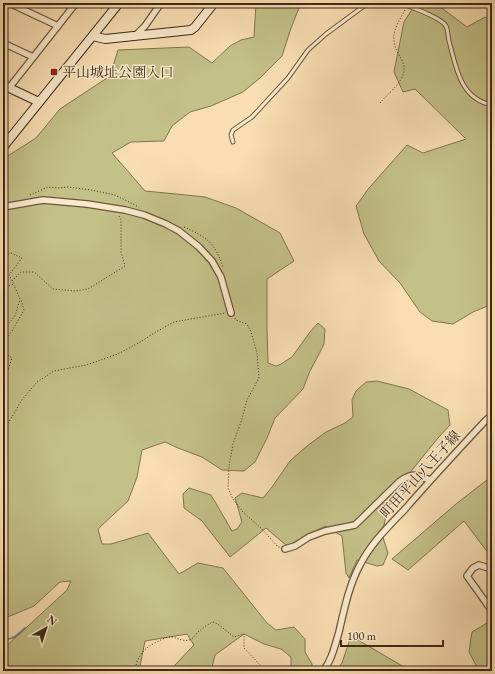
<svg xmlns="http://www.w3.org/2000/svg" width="495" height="674" viewBox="0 0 495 674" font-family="'EB Garamond','Noto Serif JP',serif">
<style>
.green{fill:#c3c088;stroke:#807450}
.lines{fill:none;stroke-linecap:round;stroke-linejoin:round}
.stream{stroke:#798175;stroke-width:2}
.lane-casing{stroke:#6c563e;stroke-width:5}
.street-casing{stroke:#6c563e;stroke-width:8}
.secondary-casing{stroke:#3e2917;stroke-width:10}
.path{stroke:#3e2917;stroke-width:1;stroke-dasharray:1 2;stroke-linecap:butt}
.lane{stroke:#faeacd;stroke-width:3}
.street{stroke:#faeacd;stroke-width:5.5}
.secondary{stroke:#faeacd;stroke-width:8}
.poi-dot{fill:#8f2418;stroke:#faeacd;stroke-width:1.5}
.labels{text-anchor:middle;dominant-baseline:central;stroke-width:3;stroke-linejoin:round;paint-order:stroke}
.poi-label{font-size:14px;fill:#3e2917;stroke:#faeacd;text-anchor:start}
.street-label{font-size:14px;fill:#3e2917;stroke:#faeacd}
</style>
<rect width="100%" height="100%" fill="#f8deb2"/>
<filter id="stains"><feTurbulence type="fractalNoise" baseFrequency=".005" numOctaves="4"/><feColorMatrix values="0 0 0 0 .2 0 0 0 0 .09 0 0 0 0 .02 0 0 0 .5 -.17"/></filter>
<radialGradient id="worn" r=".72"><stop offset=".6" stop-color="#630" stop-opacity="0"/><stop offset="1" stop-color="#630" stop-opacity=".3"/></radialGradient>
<g class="green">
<polygon points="256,3 301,3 291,28 282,56 260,78 243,92 211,106 190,112 172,126 164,141 131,142 112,153 145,191 186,195 205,197 236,208 280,233 294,261 267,279 267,328 268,363 276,366 281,364 292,357 310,332 318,323 325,329 324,344 317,358 310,371 303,389 275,418 267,438 255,462 244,471 222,470 202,457 178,448 165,442 142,450 137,477 128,501 98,529 102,544 111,544 148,533 179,574 198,563 223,568 267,623 276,630 294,627 305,639 305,652 312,664 313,671 291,671 291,657 281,649 264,644 244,634 215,655 211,671 170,671 175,665 194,645 187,634 145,641 139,671 3,671 3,649 67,590 71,581 60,582 34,606 3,619 3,159 36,138 60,109 110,76 118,50 189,47 212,63 230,46 241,40 254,37"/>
<polygon points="416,3 435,3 467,27 485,17 492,23 492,303 490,305 473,312 453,324 432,321 420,312 400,283 379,261 364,234 356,206 369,188 407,145 423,153 466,139 415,89 403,92 394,72 404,22"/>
<polygon points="377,381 409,389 448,410 450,425 438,438 412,470 403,485 388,507 384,525 381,531 388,553 383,565 377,566 357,560 349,578 346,573 342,536 325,526 287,546 266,528 230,557 202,521 184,508 183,494 189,488 211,495 232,531 237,529 242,522 235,498 242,493 263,498 272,487 290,461 307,446 326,432 345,423 353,417 352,400 356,391 366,382"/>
<polygon points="492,476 492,558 464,521 408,570 392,559 456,504"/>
<polygon points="492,620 492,671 479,671 469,652 472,632"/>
<polygon points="351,636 411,671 336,671 342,663"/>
</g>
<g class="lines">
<path class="stream" d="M3,639C12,641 19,634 25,628"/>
<defs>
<g id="lane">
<path d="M400,3C410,7 441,17 446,26C448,30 448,37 449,41C456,67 460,99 492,105"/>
<polyline points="233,142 231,135 233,130 252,117 288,78 308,50 326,34 368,3"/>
</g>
<g id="street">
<polyline points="9,3 58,26"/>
<polyline points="135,36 145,26 161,3"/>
<polyline points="3,43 33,57"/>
<polyline points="9,88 76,3"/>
<polyline points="3,207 43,200 87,204 125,210 144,215 166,224 179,231 199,247 212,261 221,277 231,313"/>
<path d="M285,549L295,546L309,537L325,531L355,525L400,481C414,472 416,475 430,480"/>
<polyline points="492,569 479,565 473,568 467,576 492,611"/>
<path d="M323,671C332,660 335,645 339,632C344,610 349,585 360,565C371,543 390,525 406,508C432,478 459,449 486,420L492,415"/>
</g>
<g id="secondary">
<polyline points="93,36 105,39 191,30 195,27 214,3"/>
<polyline points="3,85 39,102"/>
<polyline points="3,147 119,3"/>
</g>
</defs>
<use href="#lane" class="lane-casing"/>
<use href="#street" class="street-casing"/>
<use href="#secondary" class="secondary-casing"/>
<g class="path">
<polyline points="94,3 103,10"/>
<path d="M380,103C388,93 402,84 404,71C405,64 401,59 398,53C389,36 396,26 405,10"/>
<polyline points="30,195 48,187 59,188 68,187 91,190 115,195 139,207"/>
<path d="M184,227C207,237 215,243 223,267"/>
<polyline points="3,257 11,253 22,258 9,275 14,284 3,288"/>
<polyline points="12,281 21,272 34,272 53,289 75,291 88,289 125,266 121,252 121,220 119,216"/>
<polyline points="235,318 236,320 247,324 251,332 257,353 259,378 247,400 242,419 233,444 229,466 228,488 233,499 243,512 262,529 278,547 280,547"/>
<polyline points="3,330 15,316 20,299 14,285"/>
<polyline points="3,343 12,331 24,310 21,300"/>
<polyline points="3,352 12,358 3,385"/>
<polyline points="3,431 15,412 21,401 37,382 54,371 86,365 118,354 142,341 154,333 174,322 225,313"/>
<polyline points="3,623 5,623"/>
<path d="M135,671C137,655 145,647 159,641C162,639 167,637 170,637C177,637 182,642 189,640C193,639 195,635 198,632C203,628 208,624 213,622L218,624L234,637L244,634V648L261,666L264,671"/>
</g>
<use href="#lane" class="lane"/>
<use href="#street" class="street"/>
<use href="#secondary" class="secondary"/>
</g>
<rect class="poi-dot" x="50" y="68" width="8" height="8" rx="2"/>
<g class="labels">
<g class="poi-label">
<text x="62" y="72">平山城址公園入口</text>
</g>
<g class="street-label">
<text transform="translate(420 474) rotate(-48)">町田平山八王子線</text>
</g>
</g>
<rect width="495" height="674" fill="none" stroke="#f8deb2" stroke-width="16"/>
<rect x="4" y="4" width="487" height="666" fill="none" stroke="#3e2917" stroke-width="2"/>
<rect x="8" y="8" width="479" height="658" fill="none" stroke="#3e2917"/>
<g transform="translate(46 628) rotate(39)" stroke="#faeacd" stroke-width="3" paint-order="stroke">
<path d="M0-3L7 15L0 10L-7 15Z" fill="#3e2917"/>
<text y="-6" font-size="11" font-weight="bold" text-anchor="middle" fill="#3e2917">N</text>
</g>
<path d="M341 640v6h102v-6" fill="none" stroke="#3e2917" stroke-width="2"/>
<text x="347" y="640" font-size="12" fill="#3e2917" stroke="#faeacd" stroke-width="3" paint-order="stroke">100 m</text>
<rect width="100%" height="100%" filter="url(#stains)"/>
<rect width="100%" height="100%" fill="url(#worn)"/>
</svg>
